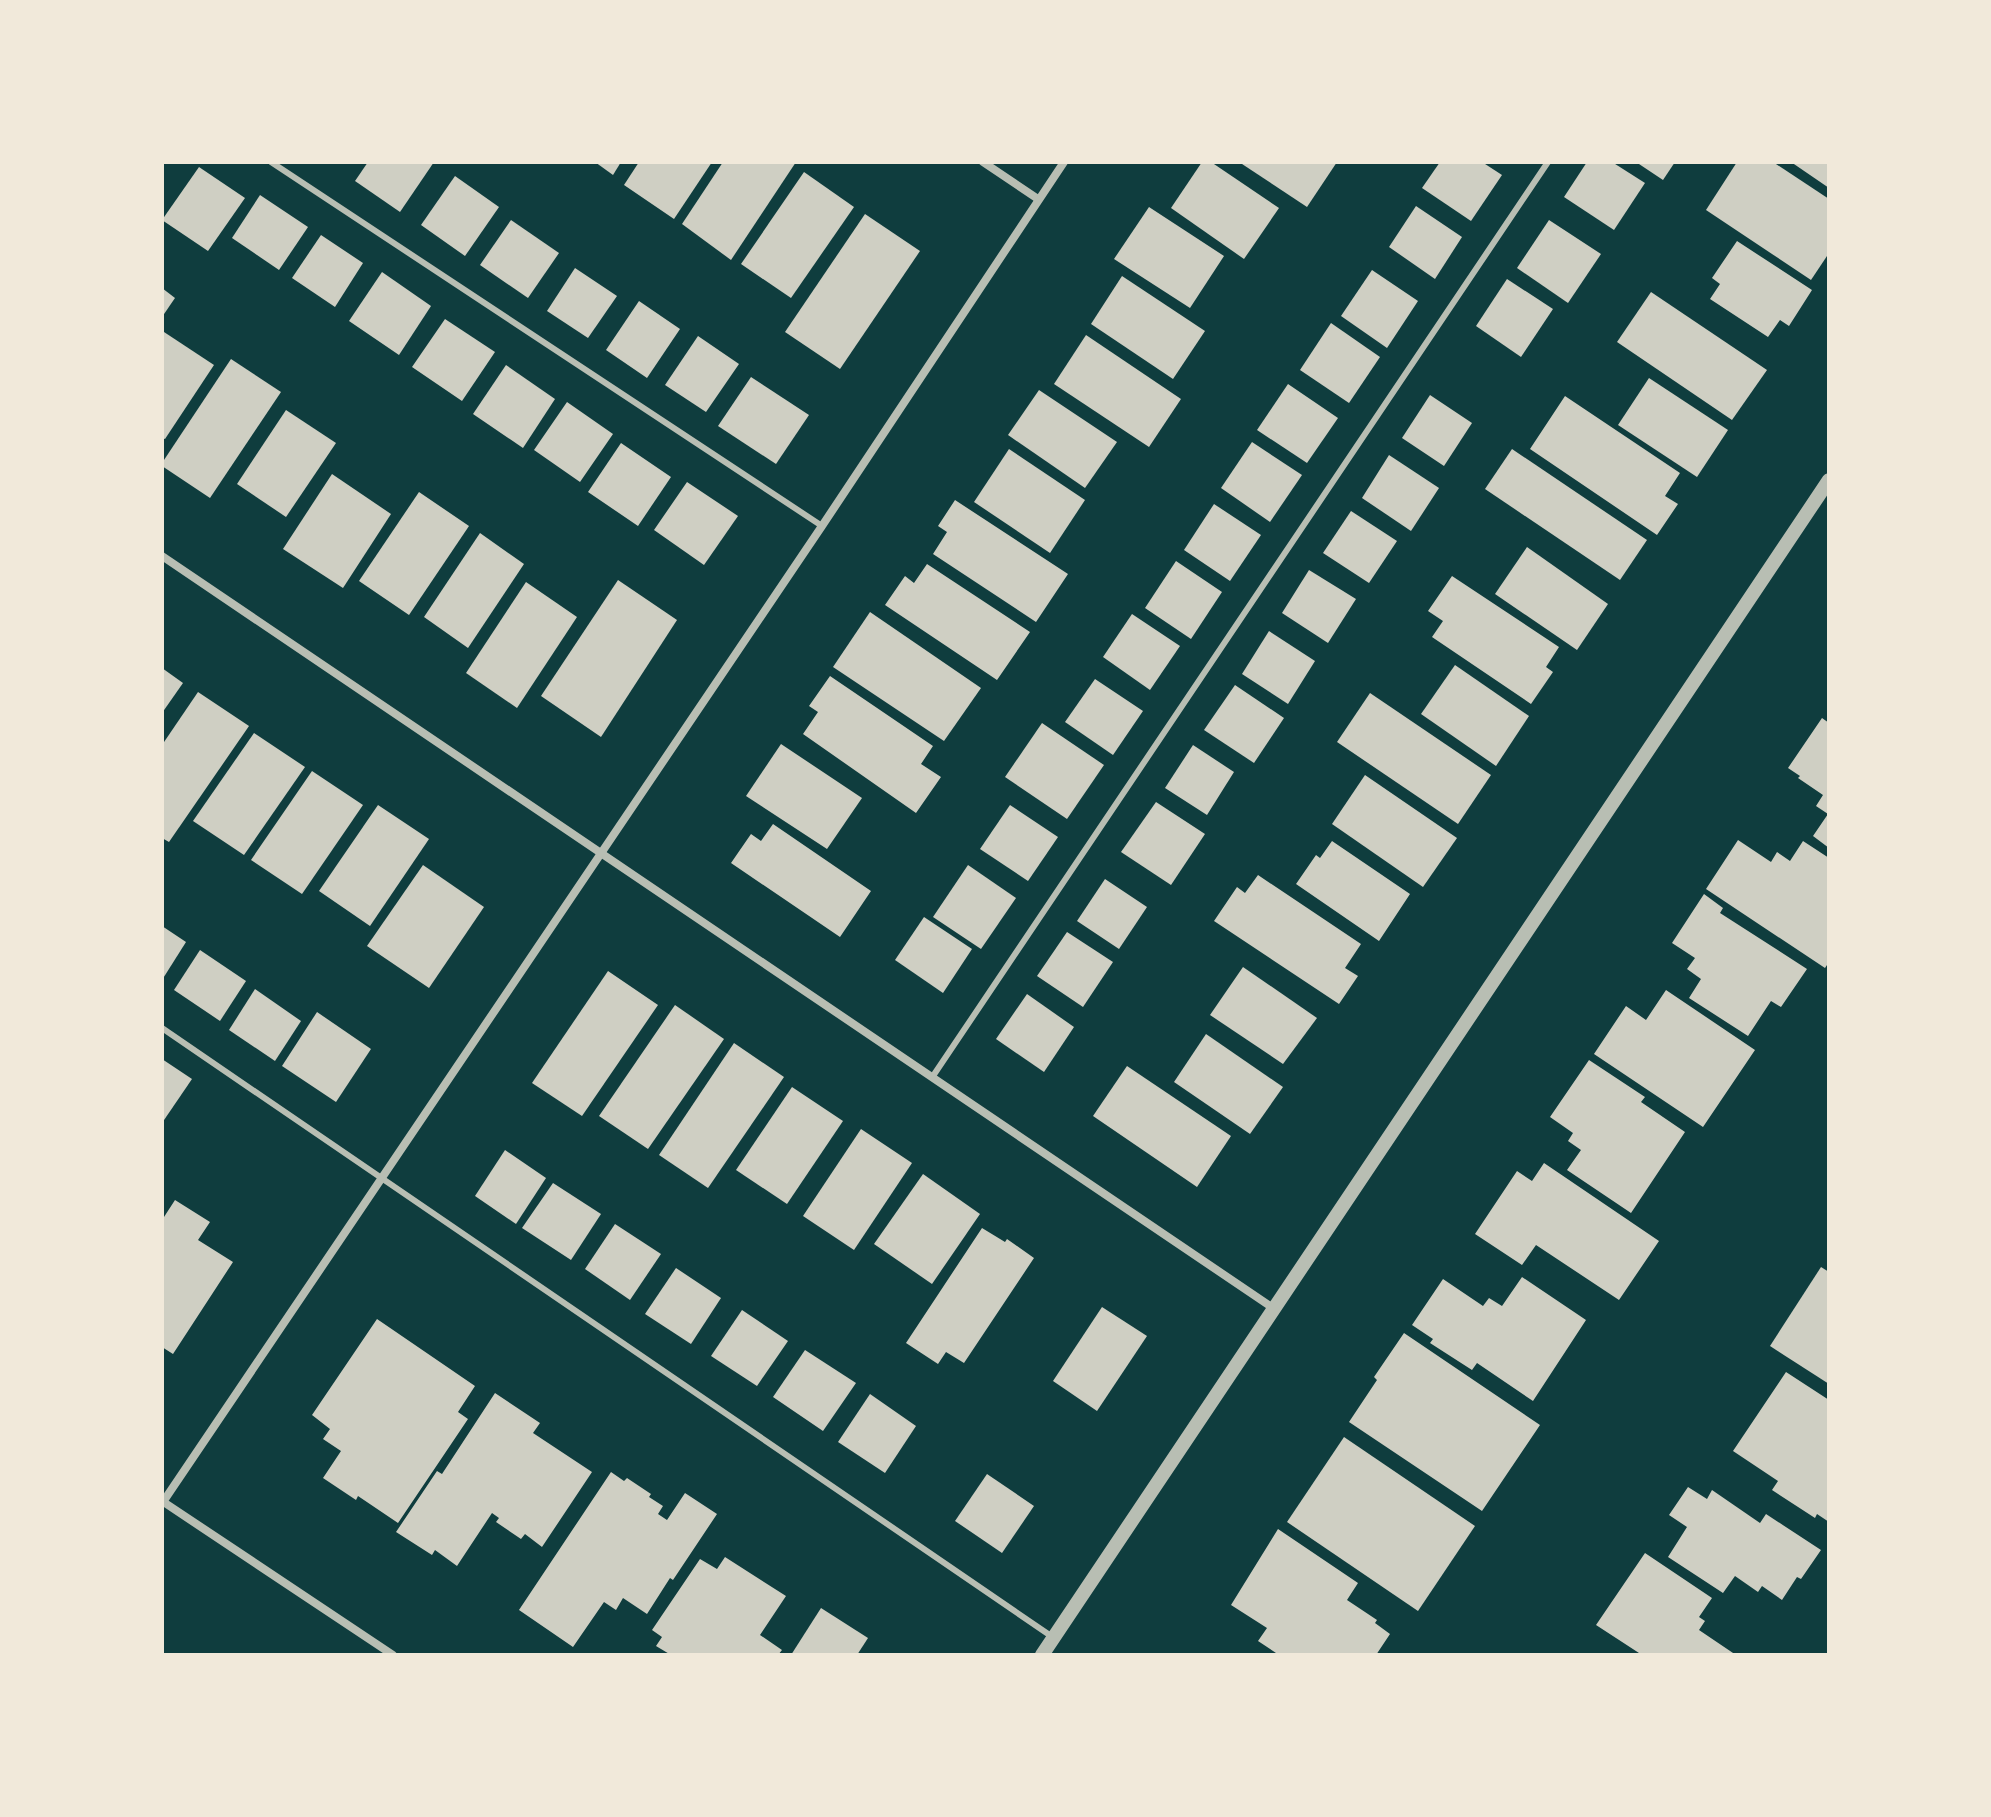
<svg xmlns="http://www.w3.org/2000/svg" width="1991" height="1817" viewBox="0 0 1991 1817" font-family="'Space Grotesk',sans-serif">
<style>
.building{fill:#cfcfc3}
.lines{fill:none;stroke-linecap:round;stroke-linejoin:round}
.service{stroke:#b8beb3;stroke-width:6}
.minor{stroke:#b8beb3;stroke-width:8}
.tertiary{stroke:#b8beb3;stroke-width:14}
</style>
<rect width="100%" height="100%" fill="#0f3d3e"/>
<g class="building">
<polygon points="368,162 434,162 400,212 355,181"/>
<polygon points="595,162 621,162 613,175"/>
<polygon points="639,162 712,162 674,219 624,185"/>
<polygon points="723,162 796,162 731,260 682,224"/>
<polygon points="1202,162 1211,162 1279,208 1244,259 1171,208"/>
<polygon points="1239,162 1337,162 1307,207"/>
<polygon points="1440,162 1482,162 1502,175 1471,221 1422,188"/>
<polygon points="1587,162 1612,162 1645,183 1614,230 1564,197"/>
<polygon points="1636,162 1675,162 1663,180"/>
<polygon points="1737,162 1773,162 1829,199 1829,253 1811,280 1706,210"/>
<polygon points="1791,162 1829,162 1829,188"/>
<polygon points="199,167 245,198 208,251 162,220"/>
<polygon points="804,172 854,207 791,298 741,264"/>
<polygon points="455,176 499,207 465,256 421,225"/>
<polygon points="260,195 308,227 279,270 232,238"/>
<polygon points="1416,206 1462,237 1435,279 1389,247"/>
<polygon points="1149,207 1224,256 1190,308 1114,259"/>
<polygon points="865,214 920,251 840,369 785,332"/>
<polygon points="511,220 559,253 528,298 480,265"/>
<polygon points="1549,220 1601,254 1568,303 1517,268"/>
<polygon points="321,235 363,263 335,307 292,278"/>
<polygon points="1737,241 1812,290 1789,326 1780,320 1768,337 1710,299 1720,284 1712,278"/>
<polygon points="575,268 617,296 588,338 547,311"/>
<polygon points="1372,270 1418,301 1387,348 1341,316"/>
<polygon points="382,272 431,306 399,355 349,321"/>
<polygon points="1122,276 1205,331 1173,379 1091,324"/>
<polygon points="1507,279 1553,309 1521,357 1476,326"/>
<polygon points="162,288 175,298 162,317"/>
<polygon points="1651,292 1767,370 1732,420 1617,342"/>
<polygon points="639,301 680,329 647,378 606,350"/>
<polygon points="445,319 495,352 462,401 412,367"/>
<polygon points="1331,323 1380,357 1349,403 1300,370"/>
<polygon points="164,332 214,365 165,439 162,438 162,336"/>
<polygon points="1086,335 1181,399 1149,447 1054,384"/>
<polygon points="698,336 739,364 706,412 665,385"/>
<polygon points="231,359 281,392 210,498 162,466 162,463"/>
<polygon points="506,365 555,399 523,448 473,414"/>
<polygon points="751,377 809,415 776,464 718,426"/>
<polygon points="1649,378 1728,430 1697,477 1618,425"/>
<polygon points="1288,384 1338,418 1307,463 1257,430"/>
<polygon points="1039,390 1117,442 1085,488 1008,435"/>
<polygon points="1430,395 1472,423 1444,466 1402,438"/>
<polygon points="1565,396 1680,473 1665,496 1678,504 1657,535 1530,449"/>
<polygon points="567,402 613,434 580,482 534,450"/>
<polygon points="286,410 336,443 286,517 237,484"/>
<polygon points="1252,442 1302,475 1270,522 1221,488"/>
<polygon points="621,443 671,477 638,526 588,492"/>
<polygon points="1009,449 1085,500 1050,553 974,502"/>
<polygon points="1512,449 1647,540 1620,580 1485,489"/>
<polygon points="1389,455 1439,488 1411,531 1362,498"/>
<polygon points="332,474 391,514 343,588 283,549"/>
<polygon points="687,482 738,516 704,565 654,530"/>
<polygon points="419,492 469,526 409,615 359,581"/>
<polygon points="955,500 1068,574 1036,622 933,554 947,532 938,526"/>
<polygon points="1214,504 1261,535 1230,581 1184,550"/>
<polygon points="1351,511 1397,541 1369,583 1323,553"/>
<polygon points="480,533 524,564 468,648 424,617"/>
<polygon points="1527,547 1608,604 1577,650 1495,594"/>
<polygon points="1176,561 1222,592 1191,639 1145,608"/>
<polygon points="927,564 1030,632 997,680 885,605 905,576 914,583"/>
<polygon points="1309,570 1356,599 1328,643 1282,613"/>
<polygon points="1452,576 1559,647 1546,667 1553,672 1531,704 1432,637 1443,621 1428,611"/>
<polygon points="618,580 677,620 601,737 541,696"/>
<polygon points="526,582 577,617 517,708 466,673"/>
<polygon points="870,612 981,688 944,741 833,667"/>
<polygon points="1132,614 1180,646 1150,690 1103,657"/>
<polygon points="1269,631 1315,661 1288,704 1242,674"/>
<polygon points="1455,665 1529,716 1496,766 1421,714"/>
<polygon points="162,668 183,683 162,713"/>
<polygon points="830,676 933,746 921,764 941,777 916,813 803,734 818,712 809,706"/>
<polygon points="1095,679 1143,711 1113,755 1065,722"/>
<polygon points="1235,685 1284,718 1254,763 1204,730"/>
<polygon points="198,692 249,726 169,842 162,838 162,745"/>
<polygon points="1370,693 1491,775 1458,824 1337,742"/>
<polygon points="1822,718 1829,723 1829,848 1813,836 1828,814 1816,806 1823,795 1798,778 1800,776 1788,768"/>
<polygon points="1042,723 1104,765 1067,819 1005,777"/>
<polygon points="254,733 305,767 244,855 193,821"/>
<polygon points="781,744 862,798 827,849 746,796"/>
<polygon points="1193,745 1234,772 1207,815 1165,788"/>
<polygon points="312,771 363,805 302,894 251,860"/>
<polygon points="1365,775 1457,838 1423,887 1332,824"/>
<polygon points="1156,802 1205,834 1171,885 1121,852"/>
<polygon points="378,805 429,839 370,926 319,891"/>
<polygon points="1010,805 1058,837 1028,881 980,849"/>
<polygon points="773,824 871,891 840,937 731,863 751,834 761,841"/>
<polygon points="1738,840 1771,862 1777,852 1790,861 1803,841 1829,858 1829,962 1825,968 1706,889"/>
<polygon points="1332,841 1410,894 1379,941 1296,884 1316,855 1320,858"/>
<polygon points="423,865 484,907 429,988 367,946"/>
<polygon points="968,865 1016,898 981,949 933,917"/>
<polygon points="1258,875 1361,944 1345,968 1358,976 1339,1004 1214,921 1237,887 1245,893"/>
<polygon points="1105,879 1147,907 1119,949 1077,921"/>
<polygon points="1704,894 1723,908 1720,913 1807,969 1781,1007 1771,1001 1748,1036 1689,998 1701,979 1687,969 1695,958 1672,943"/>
<polygon points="924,917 972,949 943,993 895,960"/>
<polygon points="162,926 186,942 162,980"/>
<polygon points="1067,932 1113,962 1083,1007 1037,976"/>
<polygon points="200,950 246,981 220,1021 174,990"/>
<polygon points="1243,967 1317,1018 1283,1064 1210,1015"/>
<polygon points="608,971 658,1005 582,1116 532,1083"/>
<polygon points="255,989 301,1021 275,1061 229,1030"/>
<polygon points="1666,990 1755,1050 1703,1127 1594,1054 1626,1006 1646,1020"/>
<polygon points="1027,994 1074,1027 1044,1072 996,1039"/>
<polygon points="675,1005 724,1039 648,1149 599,1116"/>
<polygon points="317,1012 371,1049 336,1102 282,1066"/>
<polygon points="1206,1034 1283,1087 1250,1134 1174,1082"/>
<polygon points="734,1043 784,1077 708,1188 659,1155"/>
<polygon points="162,1059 192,1079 162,1123"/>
<polygon points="1589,1060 1645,1097 1641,1102 1685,1132 1631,1213 1567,1170 1581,1150 1568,1141 1573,1133 1550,1117"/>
<polygon points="1127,1066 1231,1136 1197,1187 1093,1116"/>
<polygon points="792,1087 843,1121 787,1204 736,1170"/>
<polygon points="861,1129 912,1163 854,1250 803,1216"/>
<polygon points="505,1150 546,1178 516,1224 475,1196"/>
<polygon points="1544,1163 1659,1241 1619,1300 1536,1245 1522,1265 1475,1234 1517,1171 1532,1181"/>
<polygon points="923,1174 980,1214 932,1284 874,1244"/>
<polygon points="553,1183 601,1214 571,1260 522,1228"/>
<polygon points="175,1200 210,1222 198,1240 233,1262 173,1354 162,1347 162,1216 164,1217"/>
<polygon points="615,1224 661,1254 630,1300 585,1269"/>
<polygon points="982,1228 1005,1242 1007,1239 1034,1258 964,1363 946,1352 938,1364 906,1343"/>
<polygon points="1821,1267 1829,1272 1829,1384 1770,1346"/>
<polygon points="676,1268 721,1298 691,1344 645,1314"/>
<polygon points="1522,1277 1586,1320 1533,1401 1477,1363 1472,1370 1430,1343 1433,1339 1412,1325 1443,1279 1483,1306 1489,1298 1502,1306"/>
<polygon points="1102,1307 1147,1336 1097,1411 1053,1381"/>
<polygon points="742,1310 788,1341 757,1386 711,1356"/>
<polygon points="377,1319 475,1386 458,1412 468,1419 398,1523 358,1496 356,1500 323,1478 341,1451 323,1439 330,1429 312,1415"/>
<polygon points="1404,1333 1540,1425 1482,1511 1349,1422 1377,1380 1374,1377"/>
<polygon points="805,1350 856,1383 823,1431 773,1397"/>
<polygon points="1786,1372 1829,1400 1829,1522 1817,1514 1815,1518 1772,1490 1778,1481 1733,1451"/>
<polygon points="495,1393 540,1423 533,1433 592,1472 542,1547 525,1534 521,1539 496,1522 499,1518 492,1513 457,1566 435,1550 432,1555 396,1532 437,1471 442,1474"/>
<polygon points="870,1394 916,1426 885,1473 838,1442"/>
<polygon points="1344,1437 1475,1526 1418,1611 1287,1522"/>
<polygon points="611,1472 624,1481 627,1478 651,1494 649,1497 663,1506 658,1514 667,1520 685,1493 717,1514 673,1580 670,1578 647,1614 623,1598 616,1610 604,1602 573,1647 519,1610"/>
<polygon points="987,1474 1034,1506 1002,1553 955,1521"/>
<polygon points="1688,1487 1707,1499 1712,1490 1760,1523 1766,1514 1821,1550 1801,1579 1797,1577 1782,1600 1762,1586 1758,1592 1735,1576 1723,1593 1668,1557 1687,1527 1669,1515"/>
<polygon points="1278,1529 1358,1583 1347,1600 1377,1620 1375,1623 1390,1634 1376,1655 1279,1655 1258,1641 1267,1628 1231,1605"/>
<polygon points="1645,1553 1712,1598 1699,1617 1705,1621 1699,1630 1736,1655 1638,1655 1639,1653 1596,1625"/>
<polygon points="725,1557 786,1596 760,1635 782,1650 778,1655 671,1655 656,1646 662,1637 652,1630 700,1559 717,1569"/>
<polygon points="821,1608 868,1638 857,1655 791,1655"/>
</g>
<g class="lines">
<g class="service">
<polyline points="271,162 822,526"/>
<polyline points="162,1028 1054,1638"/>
<polyline points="933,1076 1548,162"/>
</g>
<g class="minor">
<polyline points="983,162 1038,199"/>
<polyline points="162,556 1273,1308"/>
<polyline points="162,1501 393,1655"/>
<polyline points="163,1502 822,526 1064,162"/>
</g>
<polyline class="tertiary" points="1042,1655 1829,480"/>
</g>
<rect width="1991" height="1817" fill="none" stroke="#f1e9da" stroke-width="328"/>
</svg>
